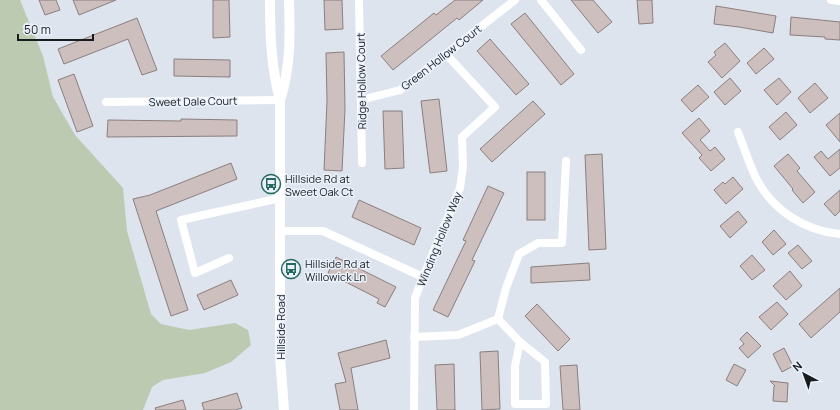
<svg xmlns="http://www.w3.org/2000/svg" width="840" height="410" viewBox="0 0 840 410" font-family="Manrope,sans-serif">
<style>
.green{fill:#bccab1}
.building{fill:#ccbfbe;stroke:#8b7f7e}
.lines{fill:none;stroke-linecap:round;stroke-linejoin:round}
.minor{stroke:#fff;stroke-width:8}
.tertiary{stroke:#fff;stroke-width:10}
.labels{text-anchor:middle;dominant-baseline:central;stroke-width:3;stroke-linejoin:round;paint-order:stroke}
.street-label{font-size:11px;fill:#191c1f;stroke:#eaf1fb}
.poi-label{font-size:11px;fill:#191c1f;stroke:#eaf1fb;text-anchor:start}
</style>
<rect width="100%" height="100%" fill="#dde4ee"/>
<polygon class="green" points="0,0 20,0 43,56 53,97 75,135 123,188 127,231 151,314 161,324 189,330 235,323 248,330 251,345 231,362 205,373 163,380 152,387 143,410 0,410"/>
<g class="building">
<polygon points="39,0 56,0 60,10 45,15"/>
<polygon points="73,0 116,0 79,15"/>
<polygon points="213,0 229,0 230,37 213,38"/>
<polygon points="324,0 342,0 343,29 325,30"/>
<polygon points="455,0 483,0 459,20 457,18 393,70 381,56 434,13 436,15"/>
<polygon points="571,0 593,0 612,22 598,33"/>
<polygon points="637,0 652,0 653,23 639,24"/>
<polygon points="716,6 776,16 773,33 739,27 714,24"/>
<polygon points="525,13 574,74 561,85 511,24"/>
<polygon points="791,17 840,22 840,40 825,39 825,37 790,35"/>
<polygon points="137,18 157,70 142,75 128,39 64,64 58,49"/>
<polygon points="490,39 529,84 516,95 477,51"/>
<polygon points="725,43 740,61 722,78 708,62 716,55 714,52"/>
<polygon points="764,48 774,59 756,74 747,63"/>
<polygon points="344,52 345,109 342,171 324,170 327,101 326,53"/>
<polygon points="174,59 230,60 230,77 174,76"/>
<polygon points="74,74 93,126 77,132 58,80"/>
<polygon points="730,78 741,91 725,105 714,92"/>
<polygon points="779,78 791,92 777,105 764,90"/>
<polygon points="815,83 828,98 810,113 798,98"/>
<polygon points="698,85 709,97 692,112 681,100"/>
<polygon points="439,99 447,171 430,173 421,101"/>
<polygon points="533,101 545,114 492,162 480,149"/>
<polygon points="383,111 402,111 404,168 385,169"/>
<polygon points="786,112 797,125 780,140 769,127"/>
<polygon points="840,113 840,142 826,125"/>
<polygon points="699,118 710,131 700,140 710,151 715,147 725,159 711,171 699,158 702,155 682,133"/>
<polygon points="181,119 237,120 237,136 107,137 108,120 181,121"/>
<polygon points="840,149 840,168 830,176 814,157 821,151 828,159"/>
<polygon points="602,154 606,249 589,250 585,155"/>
<polygon points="788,154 800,168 797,171 815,192 803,203 792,190 793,189 774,166"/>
<polygon points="231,163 237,179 156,211 188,310 171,316 133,199 150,195"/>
<rect x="527" y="172" width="18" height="48"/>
<polygon points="733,177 743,189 726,204 714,190 723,182 725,184"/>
<polygon points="488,186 504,193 472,260 475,261 448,317 433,310 466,241 463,240"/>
<polygon points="840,190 840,211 835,216 824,204"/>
<polygon points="359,200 421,228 414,245 352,217"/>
<polygon points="738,211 747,222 730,238 720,226"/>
<polygon points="774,230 786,244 773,255 762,242"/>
<polygon points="798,245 812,261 802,269 788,253"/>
<polygon points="752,255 765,270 752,280 740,266"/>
<polygon points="336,257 396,287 385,307 377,303 379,299 328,273"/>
<polygon points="589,263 590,280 531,283 531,267"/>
<polygon points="790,271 802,286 786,300 773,286"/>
<polygon points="231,280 238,295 204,310 197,295"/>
<polygon points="840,288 840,312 811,338 799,324"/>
<polygon points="777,302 788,314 771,330 759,317"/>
<polygon points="537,304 570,339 558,351 525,316"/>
<polygon points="747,332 761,346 748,358 739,348 744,344 740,339"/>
<polygon points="386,340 390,358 351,368 358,410 340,410 335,384 346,382 338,353"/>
<polygon points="784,348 793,366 782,372 773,354"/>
<polygon points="498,351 500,409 482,410 480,352"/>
<polygon points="454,364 455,410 437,410 435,365"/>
<polygon points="734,364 746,370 737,386 726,380"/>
<polygon points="577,365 580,410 563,410 560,366"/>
<polygon points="770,381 788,383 787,402 773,401 774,386 775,386"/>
<polygon points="237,393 242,408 235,410 204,410 202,403"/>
<polygon points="183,400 186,410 156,410 155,408"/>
</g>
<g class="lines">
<g class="minor">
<polyline points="359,0 362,163"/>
<polyline points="541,0 581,50"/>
<polyline points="831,0 840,1"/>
<polyline points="361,100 400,90 515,0"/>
<polyline points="106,102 280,100"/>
<path d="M738,132C744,147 749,164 756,178C772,210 805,231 840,234"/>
<polyline points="280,231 323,231 423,277"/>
<polyline points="229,258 195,273 181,220 280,198"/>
<polyline points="498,319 520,342 515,366 515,404 546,404 545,362 520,342"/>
<polyline points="498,319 506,288 519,254 538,243 562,243 566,161"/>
<polyline points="414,337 458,335 498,319"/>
<polyline points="414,410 415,298 423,277 460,188 463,167 462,137 495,107 446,54"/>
</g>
<g class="tertiary">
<path d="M270,0C270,34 271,67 280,100V356L284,410"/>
<path d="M280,100C291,67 290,34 289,0"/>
</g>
</g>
<defs>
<symbol id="bus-ring" viewBox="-11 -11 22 22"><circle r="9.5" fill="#eaf1fb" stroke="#266a5d" stroke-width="1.5"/><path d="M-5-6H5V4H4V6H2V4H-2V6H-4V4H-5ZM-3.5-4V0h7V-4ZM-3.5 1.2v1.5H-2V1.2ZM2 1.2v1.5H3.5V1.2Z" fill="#266a5d"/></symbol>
</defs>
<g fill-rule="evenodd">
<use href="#bus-ring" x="260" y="173" width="22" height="22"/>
<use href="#bus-ring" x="280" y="258" width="22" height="22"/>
</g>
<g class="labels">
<g class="street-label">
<text transform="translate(441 57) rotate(-38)">Green Hollow Court</text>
<text transform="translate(361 81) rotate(-91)">Ridge Hollow Court</text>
<text transform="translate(193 101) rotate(-1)">Sweet Dale Court</text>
<text transform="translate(439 239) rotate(-68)">Winding Hollow Way</text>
<text transform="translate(280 327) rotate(-90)">Hillside Road</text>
</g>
<g class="poi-label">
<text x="285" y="178">Hillside Rd at<tspan x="285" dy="13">Sweet Oak Ct</tspan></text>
<text x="305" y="263">Hillside Rd at<tspan x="305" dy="13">Willowick Ln</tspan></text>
</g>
</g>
<g transform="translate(804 374) rotate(319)" stroke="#eaf1fb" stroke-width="3" paint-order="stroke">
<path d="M0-3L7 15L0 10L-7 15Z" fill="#191c1f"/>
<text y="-6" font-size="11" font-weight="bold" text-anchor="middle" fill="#191c1f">N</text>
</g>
<path d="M18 34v6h75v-6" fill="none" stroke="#191c1f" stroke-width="2"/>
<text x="24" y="34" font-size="12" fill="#191c1f" stroke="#eaf1fb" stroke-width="3" paint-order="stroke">50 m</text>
</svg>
